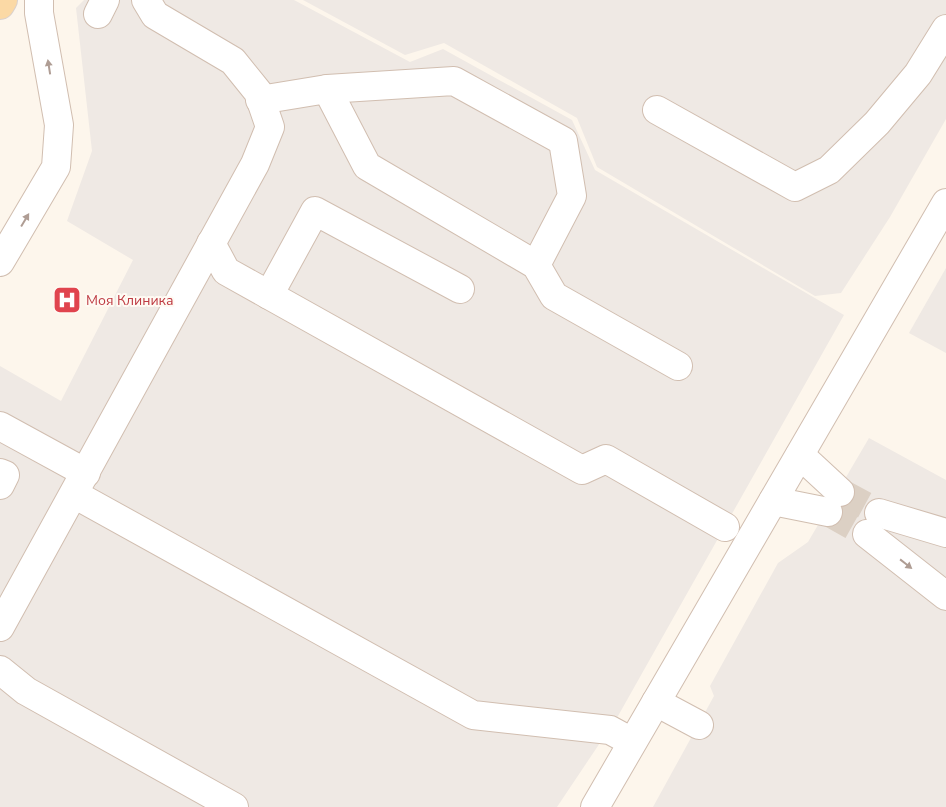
<svg xmlns="http://www.w3.org/2000/svg" width="946" height="807" viewBox="0 0 946 807" font-family="'Nunito Sans',sans-serif">
<style>
.industrial{fill:#efe9e4}
.lines{fill:none;stroke-linecap:round;stroke-linejoin:round}
.minor-tunnel{stroke:#dcd0c4;stroke-width:28;stroke-dasharray:28 14;stroke-linecap:butt}
.minor-casing{stroke:#d1beb0;stroke-width:30}
.major-casing{stroke:#dad1cd;stroke-width:30}
.minor{stroke:#fff;stroke-width:28}
.major{stroke:#fbd9a5;stroke-width:28}
.oneway{fill:#af9d94}
.labels{text-anchor:middle;dominant-baseline:central;stroke-width:4;stroke-linejoin:round;paint-order:stroke}
.health-label{font-size:14px;fill:#be3a42;stroke:#fffaf3;text-anchor:start}
</style>
<rect width="100%" height="100%" fill="#fdf6ec"/>
<g class="industrial">
<polygon points="84,0 294,0 410,62 443,49 572,120 595,170 844,315 618,716 557,807 0,807 0,366 61,401 133,260 67,221 92,151 76,8"/>
<polygon points="303,0 946,0 946,119 890,217 841,293 815,296 597,167 577,118 444,43 405,55"/>
<polygon points="946,268 946,353 909,333"/>
<polygon points="869,438 946,480 946,807 653,807 714,696 710,686 778,563 808,542"/>
</g>
<g class="lines">
<g class="minor-tunnel">
<polyline points="840,492 879,513"/>
<polyline points="828,512 867,534"/>
</g>
<defs>
<g id="minor">
<polyline points="98,14 105,0"/>
<polyline points="327,89 454,81 563,141 572,196 536,265"/>
<polyline points="260,100 327,89 367,166 536,265 554,296 678,366"/>
<polyline points="657,110 795,187 829,170 877,123 918,74 946,29"/>
<polyline points="211,243 226,271 582,470 606,459 725,527"/>
<polyline points="0,262 56,167 59,125 39,13 39,0"/>
<polyline points="269,295 315,211 460,289"/>
<polyline points="0,426 86,473"/>
<polyline points="800,455 840,492"/>
<polyline points="0,473 5,475 0,485"/>
<polyline points="74,494 473,715 610,730 632,742"/>
<polyline points="773,501 828,512"/>
<polyline points="879,513 946,533"/>
<polyline points="867,534 946,596"/>
<polyline points="0,627 255,164 270,127 258,92 233,61 155,15 146,0"/>
<polyline points="0,670 26,691 234,807"/>
<polyline points="656,702 699,725"/>
<polyline points="595,807 946,203"/>
</g>
<polyline id="major" points="0,5 3,0"/>
</defs>
<use href="#minor" class="minor-casing"/>
<use href="#major" class="major-casing"/>
<use href="#minor" class="minor"/>
<use href="#major" class="major"/>
</g>
<defs><path id="oneway-solid" d="M-6-.8H1V-3.2L6.5 0L1 3.2V.8H-6Z" transform="scale(1.25)"/></defs>
<g class="oneway">
<use href="#oneway-solid" transform="translate(49 67) rotate(-99)"/>
<use href="#oneway-solid" transform="translate(25 220) rotate(-59)"/>
<use href="#oneway-solid" transform="translate(906 564) rotate(38)"/>
</g>
<defs>
<symbol id="hospital-square" viewBox="-11 -11 22 22"><rect x="-9" y="-9" width="18" height="18" rx="4" fill="#e0444e" stroke="#fffaf3"/><path d="M-5-5h3v3.5h4V-5h3V5h-3V1.5h-4V5h-3Z" fill="#fff"/></symbol>
</defs>
<g fill-rule="evenodd">
<use href="#hospital-square" x="51" y="284" width="32" height="32"/>
</g>
<g class="labels">
<g class="health-label">
<text x="86" y="300">Моя Клиника</text>
</g>
</g>
</svg>
